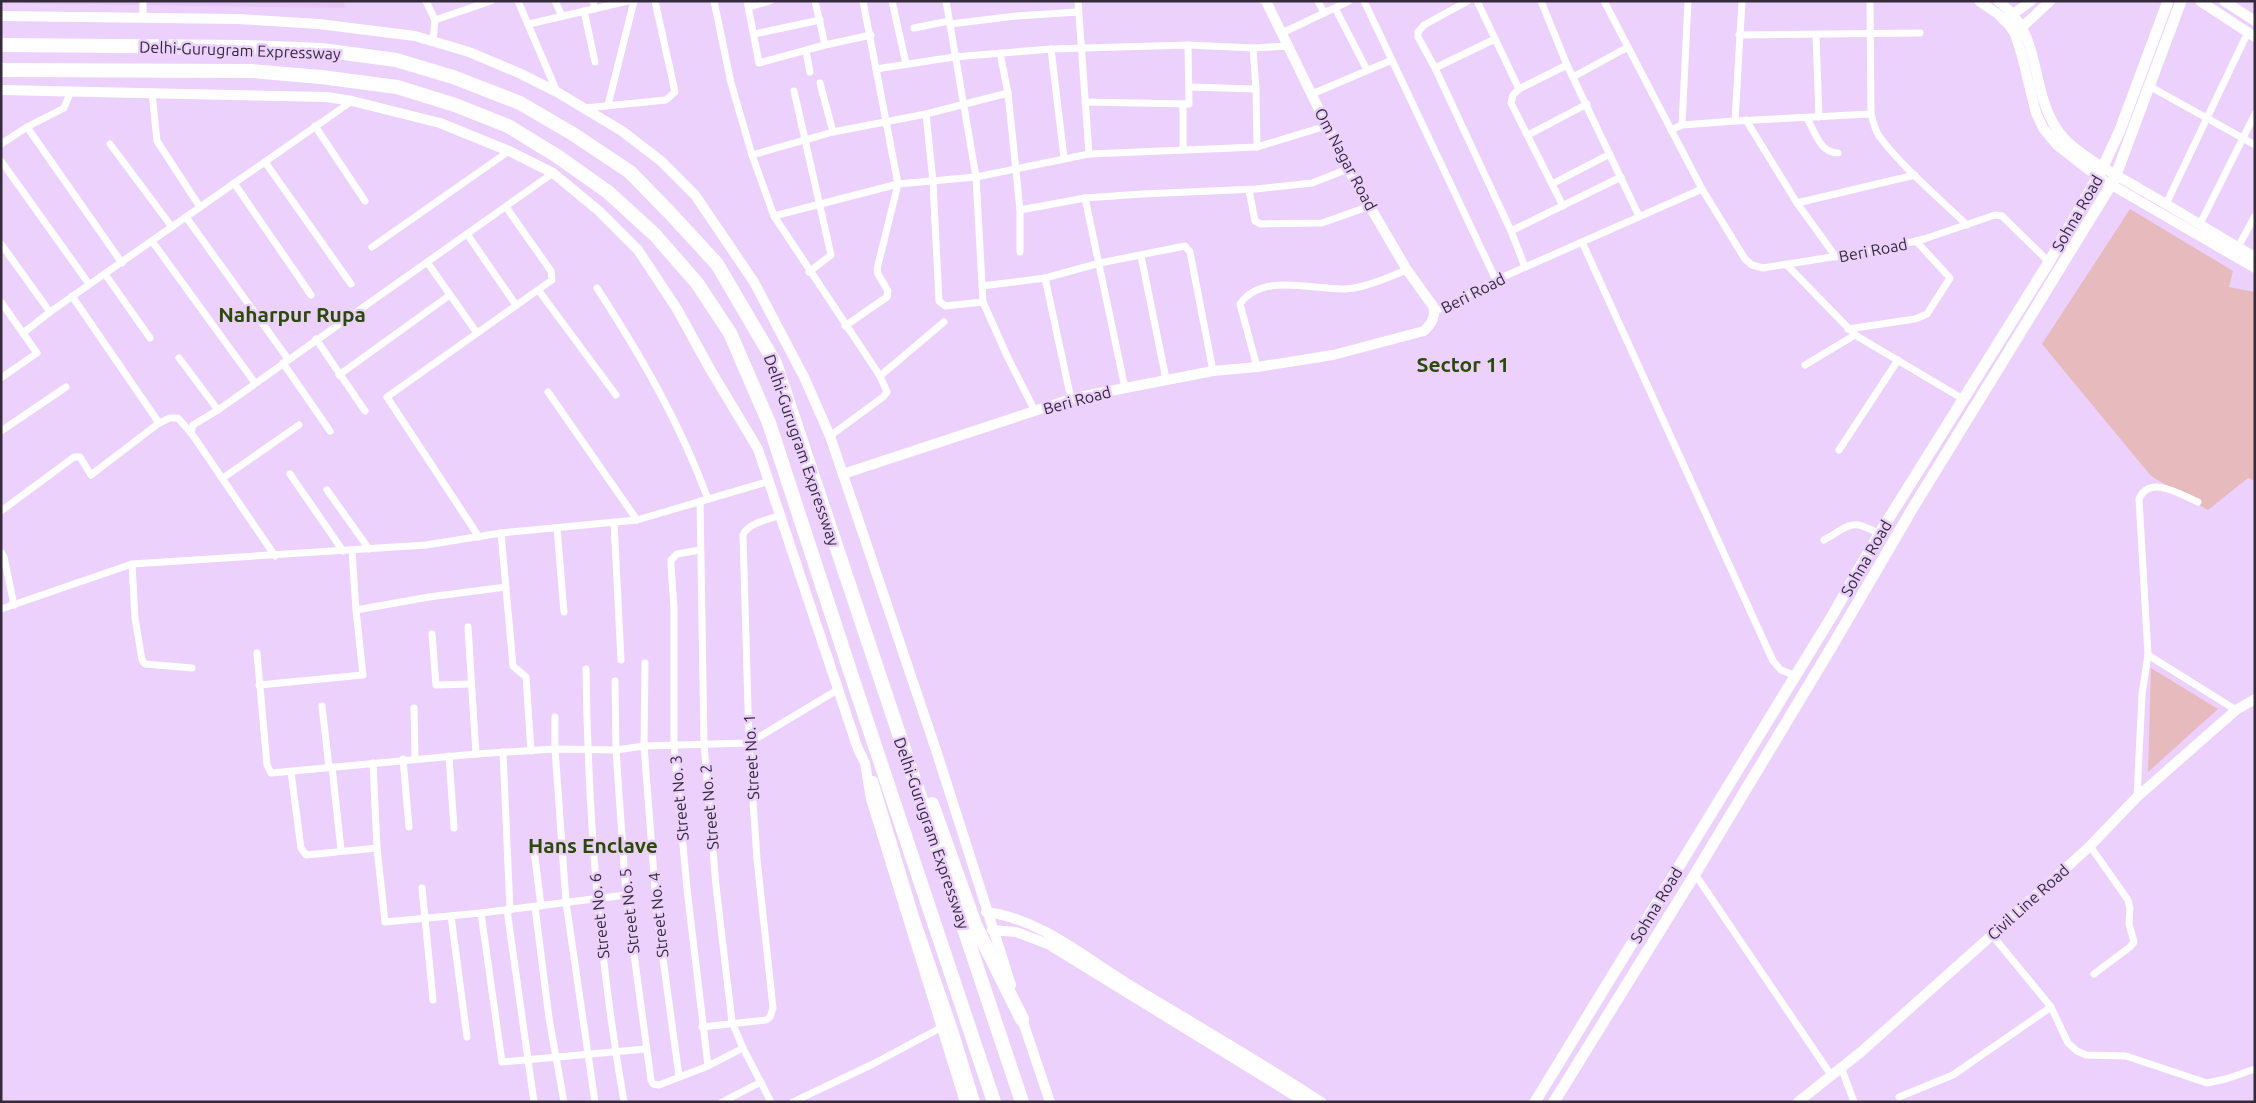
<svg xmlns="http://www.w3.org/2000/svg" width="2256" height="1103" viewBox="0 0 2256 1103" font-family="Ubuntu,sans-serif">
<style>
.built{fill:#e6c6f8}
.green{fill:#e7babd}
.lines{fill:none;stroke-linecap:round;stroke-linejoin:round}
.street{stroke:#fff;stroke-width:7}
.secondary{stroke:#fff;stroke-width:10}
.primary{stroke:#fff;stroke-width:11}
.highway{stroke:#fff;stroke-width:14}
.labels{text-anchor:middle;dominant-baseline:central;stroke-width:5;stroke-linejoin:round;paint-order:stroke}
.street-label{font-size:16px;fill:#342a3a;stroke:#ecd1fc}
.district-label{font-size:21px;font-weight:bold;fill:#2a4b06;stroke:#ecd1fc}
</style>
<rect width="100%" height="100%" fill="#ecd1fc"/>
<polygon class="built" points="1,1 343,1 345,8 1,3"/>
<g class="green">
<polygon points="2130,209 2233,271 2229,287 2255,292 2255,481 2248,478 2208,510 2151,476 2042,344"/>
<polygon points="2151,668 2218,709 2148,772"/>
</g>
<g class="lines">
<g class="street">
<polyline points="426,1 435,20 433,41"/>
<polyline points="518,1 557,92"/>
<polyline points="555,1 562,16"/>
<polyline points="593,1 595,9"/>
<polyline points="714,1 731,83 752,155 774,216 880,376 887,392 883,397 830,436"/>
<polyline points="747,1 759,63 825,45 871,35"/>
<polyline points="815,1 825,45"/>
<polyline points="892,1 906,64"/>
<polyline points="946,1 976,177 983,302 1008,358 1035,411"/>
<polyline points="1078,1 1089,154"/>
<polyline points="1318,1 1324,13"/>
<polyline points="1364,1 1496,280"/>
<polyline points="1468,1 1424,25 1418,32 1418,37 1435,68 1511,231 1525,267"/>
<polyline points="1477,1 1519,89"/>
<polyline points="1541,1 1567,65 1639,216"/>
<polyline points="1604,1 1702,189 1745,259 1752,265 1763,268 1888,248 1924,239 1995,215 2002,216 2049,262"/>
<path d="M1870,1L1871,114C1873,122 1875,130 1879,136C1903,168 1938,197 1967,225"/>
<polyline points="749,7 770,1"/>
<polyline points="1335,8 1367,70"/>
<polyline points="584,11 595,62"/>
<polyline points="143,18 143,1"/>
<polyline points="435,20 491,1"/>
<polyline points="529,24 628,1"/>
<polyline points="950,24 1016,16 1078,12"/>
<polyline points="914,28 949,21"/>
<polyline points="1282,33 1349,1"/>
<polyline points="754,34 820,20"/>
<polyline points="1739,35 1920,33"/>
<polyline points="1816,35 1819,117"/>
<polyline points="1253,48 1256,89 1257,147"/>
<polyline points="1051,49 1064,158"/>
<polyline points="806,51 810,72"/>
<polyline points="1000,53 1008,93 1020,210"/>
<polyline points="1435,68 1495,39"/>
<polyline points="876,69 954,57 1051,49 1188,45 1253,48 1288,46"/>
<polyline points="1573,77 1628,47"/>
<polyline points="820,83 833,132"/>
<polyline points="2149,86 2255,145"/>
<polyline points="1189,87 1256,89"/>
<polyline points="794,91 831,255 809,272"/>
<polyline points="152,93 157,141 200,207"/>
<polyline points="1312,94 1392,60"/>
<polyline points="1085,102 1189,104 1188,45"/>
<polyline points="608,105 634,1"/>
<polyline points="1183,105 1183,149"/>
<polyline points="585,108 666,100 675,92 655,1"/>
<polyline points="926,114 933,182 939,301 945,306 983,302"/>
<path d="M1807,118C1815,132 1820,153 1838,153"/>
<polyline points="1746,120 1797,203 1836,257"/>
<polyline points="1735,121 1742,1"/>
<polyline points="1682,125 1688,1"/>
<polyline points="315,126 365,201"/>
<polyline points="27,127 122,263"/>
<polyline points="1671,130 1682,125 1735,121 1871,114"/>
<polyline points="1528,135 1587,104"/>
<polyline points="1,144 27,127 64,108 71,91"/>
<polyline points="110,144 172,227"/>
<polyline points="752,155 833,132 926,114 1008,93"/>
<polyline points="1,161 89,284"/>
<polyline points="265,162 351,284"/>
<polyline points="234,183 311,295"/>
<polyline points="1552,184 1610,154"/>
<polyline points="1249,190 1255,221 1261,224 1322,223 1370,206"/>
<polyline points="1085,198 1125,388"/>
<polyline points="1797,203 1915,175"/>
<polyline points="2166,204 2248,32"/>
<polyline points="1563,206 1511,103 1513,95 1519,89 1567,65"/>
<polyline points="774,216 898,184 976,177 1089,154 1257,147 1326,126"/>
<polyline points="186,217 288,359"/>
<polyline points="2200,224 2255,114"/>
<polyline points="1511,231 1621,177"/>
<polyline points="467,234 516,305"/>
<polyline points="152,241 255,383"/>
<polyline points="1582,242 1773,661 1781,670 1796,676"/>
<polyline points="1,244 50,312"/>
<polyline points="372,247 509,151"/>
<polyline points="2238,247 2255,216"/>
<polyline points="1020,252 1020,210 1085,198 1142,194 1256,189 1312,183 1348,169"/>
<polyline points="1141,256 1166,379"/>
<polyline points="427,262 477,333"/>
<polyline points="1787,265 1855,335 1963,399"/>
<polyline points="105,274 150,338"/>
<polyline points="1045,278 1071,399"/>
<polyline points="982,286 1045,278 1100,263 1185,246 1190,252 1213,371"/>
<path d="M597,288C641,356 680,423 708,499"/>
<polyline points="539,291 616,395"/>
<polyline points="72,296 159,423"/>
<polyline points="1,302 37,353 1,378"/>
<polyline points="1434,312 1496,280 1702,189"/>
<polyline points="845,326 887,297 888,291 878,274 877,269 898,184 863,1"/>
<polyline points="1848,329 1915,319 1927,314 1950,278 1916,241"/>
<polyline points="23,333 50,312 352,101"/>
<polyline points="316,339 365,411"/>
<polyline points="179,358 218,410"/>
<polyline points="283,363 330,431"/>
<polyline points="1805,365 1855,335"/>
<path d="M1257,367L1240,304C1262,272 1313,290 1345,289C1366,288 1388,277 1407,270"/>
<polyline points="339,375 450,295"/>
<polyline points="880,376 944,322"/>
<polyline points="548,392 637,520"/>
<polyline points="1,431 66,387"/>
<polyline points="1839,450 1898,360"/>
<polyline points="290,474 343,551"/>
<polyline points="223,478 299,425"/>
<polyline points="327,490 369,549"/>
<polyline points="700,501 704,744 716,886 732,1022 743,1048 771,1102"/>
<polyline points="1,511 74,457 80,457 91,475 159,423 170,418 178,418 191,433"/>
<polyline points="614,522 621,660"/>
<polyline points="557,528 564,612"/>
<polyline points="501,533 513,666 526,677 531,751"/>
<polyline points="479,537 387,397 552,280 551,271 506,207"/>
<path d="M1824,540C1849,526 1851,517 1879,534"/>
<polyline points="700,550 677,554 671,560 671,566 674,608 674,745 687,889 708,1066"/>
<polyline points="1,552 4,557 14,605"/>
<polyline points="275,556 194,437 191,433 193,425 218,410 553,173"/>
<polyline points="132,564 135,618 142,660 145,664 192,668"/>
<polyline points="1,609 132,564 426,545 501,533 637,520 770,481"/>
<polyline points="356,610 429,597 506,587"/>
<polyline points="468,627 476,754"/>
<polyline points="432,634 436,685 471,684"/>
<polyline points="257,653 267,765 271,773 476,754 555,749 616,750 644,746 749,743 839,689"/>
<polyline points="2148,655 2236,710"/>
<polyline points="645,663 644,746 657,915 679,1076"/>
<path d="M586,669C588,814 599,959 624,1102"/>
<polyline points="615,681 616,750 626,895 651,1080 653,1084 659,1085 708,1066 743,1048"/>
<polyline points="259,685 363,675 356,610 352,551"/>
<polyline points="322,706 329,767"/>
<polyline points="414,708 415,758"/>
<polyline points="555,717 555,749 566,902 595,1102"/>
<polyline points="503,752 510,910"/>
<polyline points="449,756 454,828"/>
<polyline points="403,759 409,827"/>
<polyline points="373,763 377,848 385,922 481,913 626,895"/>
<polyline points="332,767 341,850"/>
<polyline points="291,772 301,848 306,855 377,848"/>
<path d="M2137,797L2142,694L2148,655L2139,499C2150,474 2181,495 2198,502"/>
<polyline points="2090,846 2128,900 2130,909 2129,924 2134,942 2130,947 2094,974"/>
<polyline points="534,850 541,906"/>
<polyline points="1695,874 1831,1075"/>
<polyline points="422,888 433,1000"/>
<polyline points="535,907 549,1018 564,1102"/>
<polyline points="507,910 534,1102"/>
<polyline points="481,913 502,1062 646,1049"/>
<polyline points="451,916 467,1037"/>
<polyline points="1992,935 2051,1007 2068,1043 2077,1051 2086,1055 2126,1056 2207,1083 2226,1079 2255,1069"/>
<path d="M702,1027L766,1020L770,1017L773,1008L757,859L749,743L743,535C748,523 770,519 781,515"/>
<polyline points="1841,1067 1854,1102"/>
<polyline points="1899,1097 1953,1075 2051,1007"/>
<polyline points="722,1102 761,1082"/>
<polyline points="793,1102 873,1064 944,1026"/>
</g>
<g class="secondary">
<polyline points="1979,1 1999,15 2009,25 2015,34 2022,56 2036,113 2043,128 2057,145 2098,177 2255,268"/>
<path d="M1998,1C2046,35 2027,93 2062,136C2078,155 2118,176 2140,189C2179,211 2216,235 2255,257"/>
<polyline points="2200,1 2255,37"/>
<polyline points="2224,1 2255,21"/>
<polyline points="1,16 238,19 319,24 415,36 469,52 519,73 557,92 622,131 661,161 695,195 754,282 804,377 830,436 937,753 1011,985"/>
<polyline points="2009,17 2031,1"/>
<polyline points="2018,31 2050,1"/>
<polyline points="1,90 327,97 352,101 440,123 509,151 553,173 599,211 638,250 677,309 710,369 758,449 858,749 865,763 871,799 965,1102"/>
<path d="M843,474L1074,398L1213,371L1257,367L1333,355L1424,331C1432,323 1436,317 1433,306L1407,270L1348,169L1266,1"/>
<polyline points="873,781 915,920 953,1030 975,1102"/>
<path d="M986,912C1042,919 1086,959 1133,987C1196,1025 1260,1062 1321,1102"/>
<polyline points="992,930 1016,932 1048,944 1305,1102"/>
<polyline points="1020,1013 1050,1102"/>
<polyline points="1798,1102 1861,1052 1992,935 2090,846 2137,797 2236,710 2255,699"/>
</g>
<g class="primary">
<polyline points="1535,1102 1832,616 1879,534 2049,262 2101,171 2120,130 2168,1"/>
<polyline points="1554,1102 1695,874 1831,648 1914,506 2114,180 2181,1"/>
</g>
<g class="highway">
<polyline points="1,45 245,47 322,50 396,60 453,77 520,103 573,134 630,172 670,213 717,264 775,363 1022,1102"/>
<polyline points="1,70 252,71 321,77 397,87 455,105 508,126 557,156 608,192 655,235 697,283 730,333 769,423 854,683 994,1102"/>
<polyline points="932,804 976,927 1022,1019"/>
</g>
</g>
<g class="labels">
<g class="street-label">
<text transform="translate(240 50) rotate(2)">Delhi-Gurugram Expressway</text>
<text transform="translate(1346 159) rotate(62)">Om Nagar Road</text>
<text transform="translate(2077 213) rotate(-60)">Sohna Road</text>
<text transform="translate(1873 250) rotate(-11)">Beri Road</text>
<text transform="translate(1473 293) rotate(-27)">Beri Road</text>
<text transform="translate(1077 400) rotate(-15)">Beri Road</text>
<text transform="translate(802 450) rotate(71)">Delhi-Gurugram Expressway</text>
<text transform="translate(1866 558) rotate(-60)">Sohna Road</text>
<text transform="translate(751 757) rotate(-93)">Street No. 1</text>
<text transform="translate(679 798) rotate(-95)">Street No. 3</text>
<text transform="translate(709 807) rotate(-95)">Street No. 2</text>
<text transform="translate(932 833) rotate(71)">Delhi-Gurugram Expressway</text>
<text transform="translate(2028 902) rotate(-42)">Civil Line Road</text>
<text transform="translate(1656 905) rotate(-59)">Sohna Road</text>
<text transform="translate(629 911) rotate(-96)">Street No. 5</text>
<text transform="translate(658 915) rotate(-96)">Street No. 4</text>
<text transform="translate(599 916) rotate(-96)">Street No. 6</text>
</g>
<g class="district-label">
<text x="292" y="314">Naharpur Rupa</text>
<text x="1463" y="364">Sector 11</text>
<text x="593" y="845">Hans Enclave</text>
</g>
</g>
<rect width="2256" height="1103" fill="none" stroke="#342a3a" stroke-width="5"/>
</svg>
